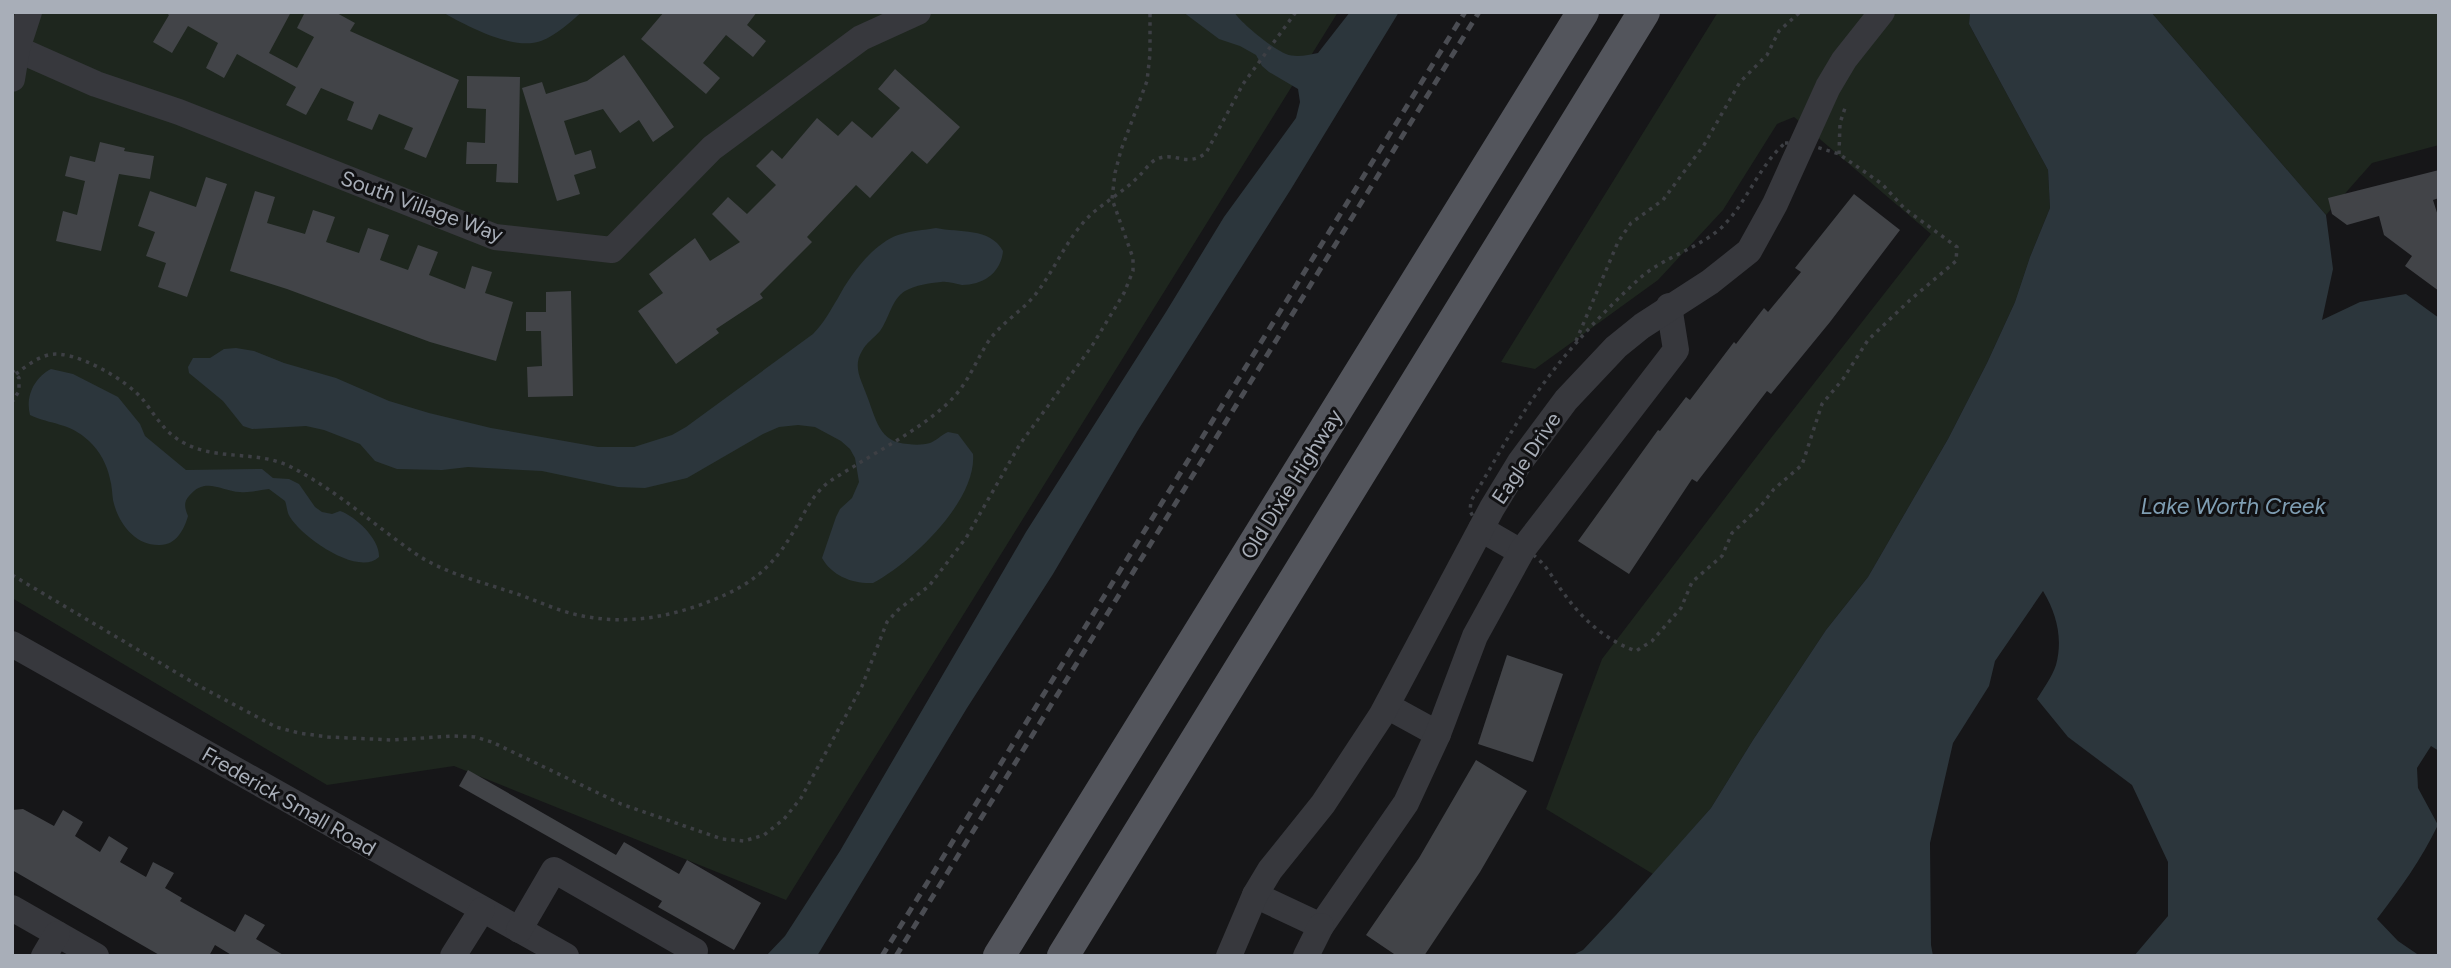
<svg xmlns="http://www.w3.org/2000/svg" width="2451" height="968" viewBox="0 0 2451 968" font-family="Figtree,sans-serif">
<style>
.green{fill:#1e261e}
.water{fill:#2c363c}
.building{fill:#424448}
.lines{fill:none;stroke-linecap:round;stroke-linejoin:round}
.path{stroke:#3d3f44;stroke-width:3.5;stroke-dasharray:3.5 5;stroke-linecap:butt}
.minor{stroke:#37383d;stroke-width:26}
.major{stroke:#53555c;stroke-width:32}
.rail{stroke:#4a4c52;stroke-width:5;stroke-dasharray:9 7;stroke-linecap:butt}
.labels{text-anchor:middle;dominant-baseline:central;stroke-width:6;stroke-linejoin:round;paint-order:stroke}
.street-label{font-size:21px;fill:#a8aeb8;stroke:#111113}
.water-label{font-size:23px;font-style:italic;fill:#7f9eb3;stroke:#111113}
</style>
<rect width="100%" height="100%" fill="#161618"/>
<g class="green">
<polygon points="12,12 1338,12 786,900 454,766 327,785 12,598"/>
<polygon points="1718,12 1970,12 1969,24 2048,170 2050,208 2030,257 2015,302 1987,363 1948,439 1868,577 1826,630 1753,740 1711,808 1653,874 1546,809 1602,659 1764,447 1931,234 1794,117 1777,124 1723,210 1658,280 1535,369 1501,362"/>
<polygon points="2151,12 2439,12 2439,145 2372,163 2326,215"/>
</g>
<g class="water">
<path d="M442,12H582C570,22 557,35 541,41C513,51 467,26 442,12Z"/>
<path d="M1183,12H1234C1241,23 1273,49 1286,54C1296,58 1308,55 1318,53L1350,12H1399L1291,189L1138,430L1053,574L967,708L817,956H766L785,936L840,851L1026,532L1166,312L1224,217L1296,118L1300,102L1298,89L1269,72L1262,66L1256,55L1240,46L1219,39Z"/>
<path d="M1970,12H2151L2326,215L2333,269L2322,320L2360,302L2406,294L2439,318V751L2431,746L2417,768L2418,788L2438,825C2421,860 2400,889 2377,919L2398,941L2420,956H2134L2168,916V862L2132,785L2068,737L2037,699C2043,689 2052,677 2056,665C2063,639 2057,614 2043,591L1995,661L1989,686L1953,743L1930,843L1931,945L1933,956H1571L1583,950L1616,915L1711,808L1753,740L1826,630L1868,577L1948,439L1987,363L2015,302L2030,257L2050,208L2048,170L1969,24Z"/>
<path d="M936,228C959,233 990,227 1003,251C1001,273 983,285 962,285C955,284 949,281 941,282C929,283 916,285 905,291C891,300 889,319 880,331C874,338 866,343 862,351C852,367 862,381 867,396C876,419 879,443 908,444C915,445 923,445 930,443C936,441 941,435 948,432L958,434L973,454C977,501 911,563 873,583C853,584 832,576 822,558L836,517L840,509L852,498L859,482L855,458L850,449L841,441L815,427L798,425L779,427L763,434L687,478L645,488L618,487L542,471L468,467L442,470L397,469L375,461L360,444L324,430L306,426L252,429L243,426L223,401L189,373L188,367L193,358H210L224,349L236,348L254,351L284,363L336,378L389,401L429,413L491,428L598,447H634L672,435L686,427L813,334C824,323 830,311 838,298C850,275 873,244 898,235C910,231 924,230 936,228Z"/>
<path d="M51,369L73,374L118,397L140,424L145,436L186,470L262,469L273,478L289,479L299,484L315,507L322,512L332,514L340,511C355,516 380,539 379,557C358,577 302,537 290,517C287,513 287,506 285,501L269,489C259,490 250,493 240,492C221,491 205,476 189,496C183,502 185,509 188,516C184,530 176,545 160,545C135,546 118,523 113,500C112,493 112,486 110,479C107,465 100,451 89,441C69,422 51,425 30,415C25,396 35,377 51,369Z"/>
</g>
<g class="building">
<polygon points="165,12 291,12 269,53 297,68 314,37 297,28 305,12 335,12 355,23 350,31 459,80 426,158 404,149 413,128 379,114 372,130 347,120 354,102 321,88 306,115 286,105 296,87 237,54 224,78 206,68 218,43 188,26 172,53 153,42 169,15"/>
<polygon points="664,12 757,12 747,25 766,41 753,57 726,35 703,63 720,78 706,94 641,39"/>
<polygon points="624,55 674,127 653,142 639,120 620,133 603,109 564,121 575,155 591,150 596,168 574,175 580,194 557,201 522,88 542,82 546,94 587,81"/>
<polygon points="895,69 960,127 927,164 912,151 870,198 856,185 807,237 812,242 760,294 763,298 716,329 719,333 676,364 638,311 663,293 649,274 695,238 710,261 740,242 712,214 728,197 747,214 776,185 756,166 772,150 782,159 817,118 838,136 852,121 872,138 900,108 878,89"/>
<polygon points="467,76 520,77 518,183 496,182 497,164 466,164 467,142 485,143 486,109 467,108"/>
<polygon points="100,142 125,148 124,151 154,156 150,179 119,174 101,251 56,241 63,211 77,215 85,181 65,176 70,156 95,162"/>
<polygon points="2439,170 2439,198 2433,200 2439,219 2439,291 2405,266 2412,256 2384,235 2379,216 2347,225 2332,214 2328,198"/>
<polygon points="206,177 227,184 187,297 158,287 166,263 146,256 155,232 138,226 150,191 196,207"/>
<polygon points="255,191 275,197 267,223 305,234 313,210 335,217 326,242 359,253 368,228 389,235 380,260 408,270 418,245 438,252 429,275 465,289 472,266 492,272 485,293 513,302 496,361 430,342 287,289 230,271"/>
<polygon points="1854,194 1900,230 1830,322 1771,394 1767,391 1697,482 1692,479 1629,574 1578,541 1658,430 1660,431 1686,397 1690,400 1734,342 1736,344 1764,308 1768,312 1801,272 1795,268"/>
<polygon points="571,291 573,396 528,397 527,367 542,366 541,331 526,331 526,312 546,312 546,292"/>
<polygon points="1507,655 1563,674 1533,762 1478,744"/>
<polygon points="1476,760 1527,791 1480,872 1424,956 1397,956 1366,935 1419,858"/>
<polygon points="468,770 616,855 624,842 679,874 687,860 761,903 734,950 658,907 662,901 459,786"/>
<polygon points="23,809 54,826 63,810 83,822 75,836 100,852 109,836 128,848 120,862 146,877 153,862 174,873 165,888 182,898 180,901 235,932 245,914 265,925 256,939 285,956 233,956 215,945 209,956 161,956 12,870 12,810"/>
</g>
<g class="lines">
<g class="path">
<path d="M1785,143H1803L1839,154L1882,184L1905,209L1957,247L1956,261L1910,300L1868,340L1843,379L1822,404L1802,465L1774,489L1760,507L1732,533L1722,556L1692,582L1681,608L1652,641L1636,651C1607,641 1583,620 1565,595C1557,585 1551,573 1543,564C1526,545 1496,533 1475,520L1470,511L1471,501C1492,466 1511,430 1534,397C1564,353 1601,314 1640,278C1664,257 1697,249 1721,228C1747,203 1758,167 1785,143Z"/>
<polyline points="1839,154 1840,123 1846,105"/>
<polyline points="1576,341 1618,242 1631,223 1663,200 1704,145 1740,82 1767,55 1779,31 1800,12"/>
<polyline points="12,370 19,378 19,391 12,402"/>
<path d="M16,374C25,367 36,358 48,355C73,348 129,381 144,401C157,418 165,433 184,443C217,461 258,450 291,467C338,491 376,527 419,556C446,573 478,581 508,591C525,596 540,603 557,609C603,625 649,622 694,607C740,591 767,576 792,534C801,520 808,503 820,490C830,479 844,473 856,465C887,446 921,428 948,403C968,384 974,364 988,342C1001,323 1021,312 1035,295C1057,267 1068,234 1095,211C1111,198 1127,189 1141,174C1145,170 1151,161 1157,159C1175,151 1186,168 1206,153L1243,84L1296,12"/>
<polyline points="12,575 199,686 276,727 299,733 328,737 392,740 453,736 475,737 492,742 621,804 722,839 744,841 764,835 784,819 801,798 862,686 887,622 898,610 929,586 966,538 1020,444 1092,346 1124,293 1133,271 1133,258 1112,199 1115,173 1121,150 1147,81 1150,54 1150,12"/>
</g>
<g class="minor">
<polyline points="17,49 96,84 179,112 495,237 612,250 712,148 861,38 918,12"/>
<polyline points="12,79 17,49 29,12"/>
<polyline points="1481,529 1521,552"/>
<polyline points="12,644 566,956"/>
<polyline points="1387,706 1438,734"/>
<polyline points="1255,895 1321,926 1406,803 1438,734 1475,636 1523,549 1676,350 1669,306"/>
<polyline points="12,908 96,956"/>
<polyline points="519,930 554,870 695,951"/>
<polyline points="44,956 57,934"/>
<polyline points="453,956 482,910"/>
<polyline points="1229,956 1255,895 1270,870 1323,804 1381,716 1492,508 1520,462 1566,400 1616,347 1642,326 1710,282 1749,251 1775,204 1828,87 1844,60 1882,12"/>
<polyline points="1306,956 1321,926"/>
</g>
<g class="major">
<polyline points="999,956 1583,12"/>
<polyline points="1063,956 1644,12"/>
</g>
<g class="rail">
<polyline points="882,956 1465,12"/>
<polyline points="896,956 1479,12"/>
</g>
</g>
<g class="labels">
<g class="street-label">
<text transform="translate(422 206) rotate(20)">South Village Way</text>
<text transform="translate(1526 458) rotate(-56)">Eagle Drive</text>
<text transform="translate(1291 484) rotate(-58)">Old Dixie Highway</text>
<text transform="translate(289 801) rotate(30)">Frederick Small Road</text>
</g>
<g class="water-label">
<text x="2233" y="506">Lake Worth Creek</text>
</g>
</g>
<rect width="2451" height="968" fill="none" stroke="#a8aeb8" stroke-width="28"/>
</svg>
